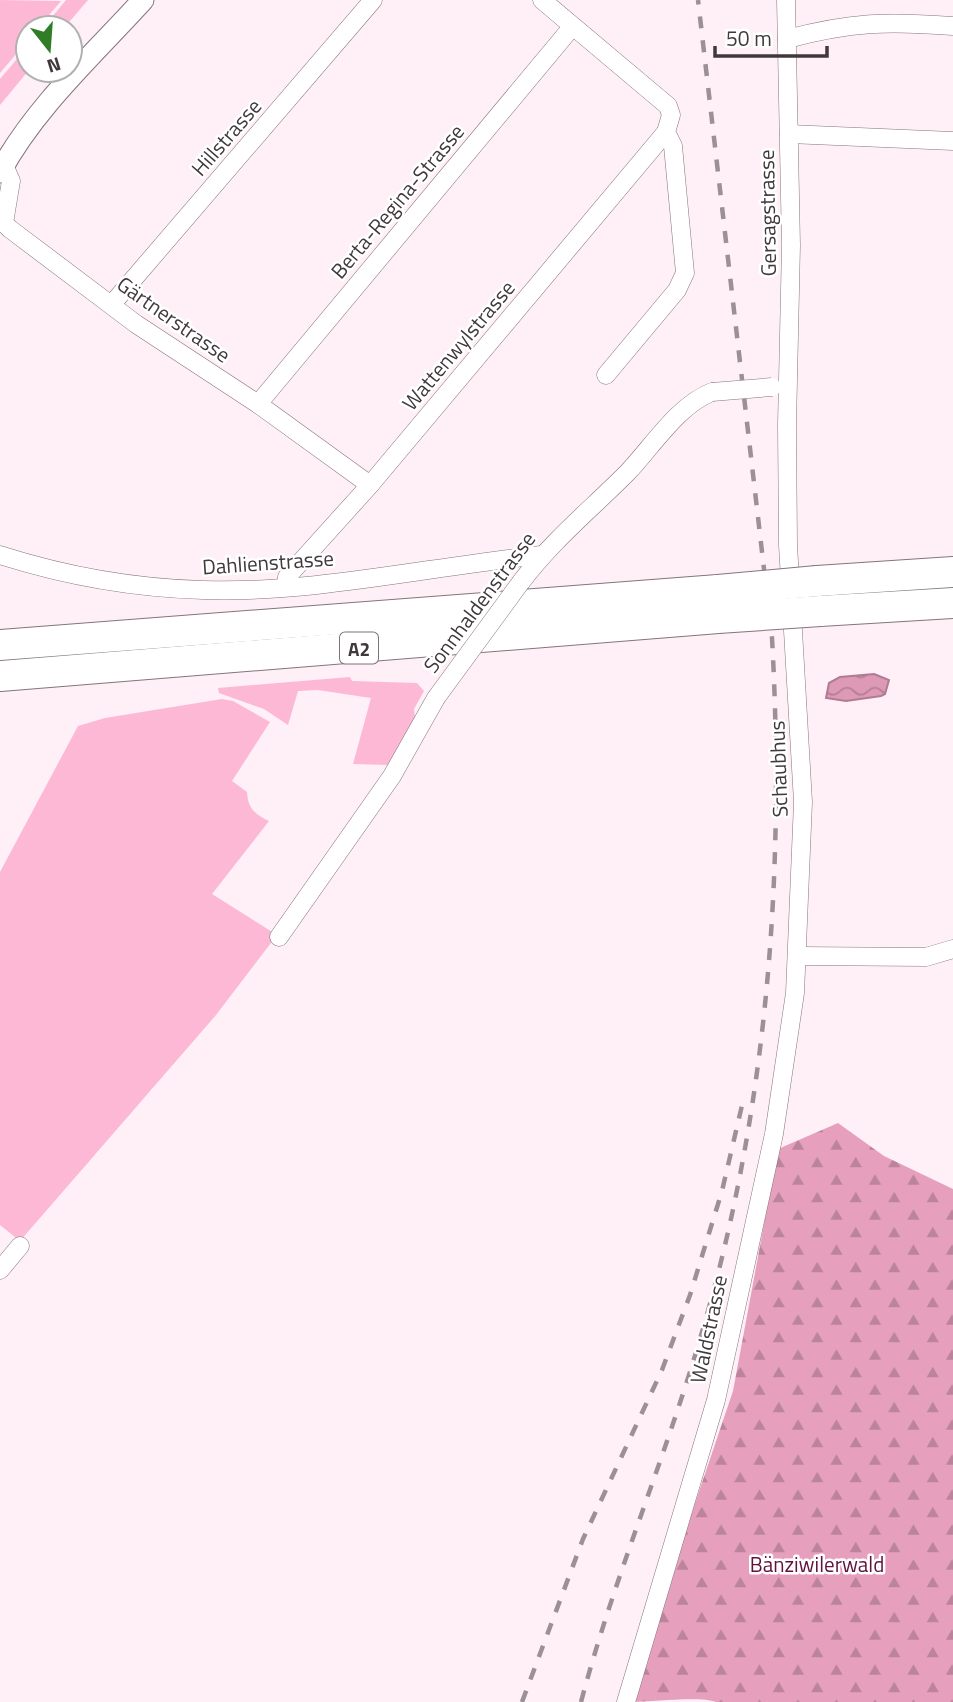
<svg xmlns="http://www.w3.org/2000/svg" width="953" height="1702" viewBox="0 0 953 1702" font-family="'Titillium Web',sans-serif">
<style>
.green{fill:#fcb8d5}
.forest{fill:url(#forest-firs)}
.water{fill:url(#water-waves);stroke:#af7c92;stroke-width:2}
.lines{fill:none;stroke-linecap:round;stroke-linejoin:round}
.minor-casing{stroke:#84757b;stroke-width:19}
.tertiary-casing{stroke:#84757b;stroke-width:23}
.motorway-casing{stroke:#84757b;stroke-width:32}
.minor{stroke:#fff;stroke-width:18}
.tertiary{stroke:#fff;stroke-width:21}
.motorway{stroke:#fff;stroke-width:30}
.rail{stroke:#9a9095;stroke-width:4.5;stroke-dasharray:12 12;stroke-linecap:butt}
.minor-bridge-casing{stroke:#84757b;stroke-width:19;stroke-linecap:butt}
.motorway-bridge-casing{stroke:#84757b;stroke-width:32;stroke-linecap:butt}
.minor-bridge{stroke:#fff;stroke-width:18}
.motorway-bridge{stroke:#fff;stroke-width:30}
.labels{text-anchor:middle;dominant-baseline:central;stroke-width:5;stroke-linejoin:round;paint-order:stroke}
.shield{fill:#fff;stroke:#797476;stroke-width:2}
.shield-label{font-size:19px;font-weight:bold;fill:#40393c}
.street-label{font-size:21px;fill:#40393c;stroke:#fff}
.park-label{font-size:21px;fill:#61113e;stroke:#fff}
</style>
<defs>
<pattern id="forest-firs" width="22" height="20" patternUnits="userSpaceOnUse" patternTransform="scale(1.75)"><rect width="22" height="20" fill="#e6a0be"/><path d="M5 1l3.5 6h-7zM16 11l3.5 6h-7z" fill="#bc839c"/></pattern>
<pattern id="water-waves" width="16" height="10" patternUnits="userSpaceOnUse" patternTransform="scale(1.75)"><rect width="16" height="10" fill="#de99b7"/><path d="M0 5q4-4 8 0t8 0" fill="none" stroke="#b57e96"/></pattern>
</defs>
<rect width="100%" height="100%" fill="#fef0f6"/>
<g class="green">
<polygon points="0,0 61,1 38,28 28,28 28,40 0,73"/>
<polygon points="66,0 88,0 64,28 43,28"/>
<polygon points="28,46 29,70 0,105 0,79"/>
<polygon points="350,677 352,681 417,683 424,691 414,709 415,717 390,765 353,764 371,698 318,690 298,691 288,725 264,709 219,693 218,688"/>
<path d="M222,699L233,701L270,722L232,781L247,792C248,808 254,814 269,821L212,894L277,935L216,1015L20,1241L0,1225V872L78,726L105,718Z"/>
</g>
<path class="forest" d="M838,1123L884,1156L953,1189V1702H716C699,1696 654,1702 632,1702L640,1666L733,1391L778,1149Z"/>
<polygon class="water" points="874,674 889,680 885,694 881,696 846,701 826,698 829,683 840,677"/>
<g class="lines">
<defs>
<g id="minor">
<polyline points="542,0 668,106 671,115 666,132 673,146 685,273 677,290 606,375"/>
<path d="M787,39C851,22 887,21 953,26"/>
<polyline points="789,134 953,141"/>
<polyline points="4,165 11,181 4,223 10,229 136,324 258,404 370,485"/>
<polyline points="112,304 373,0"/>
<polyline points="258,404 572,27"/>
<path d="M0,555C66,576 134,588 203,590C311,594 433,566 542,555"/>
<path d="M521,582C552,541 590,510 627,473C652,447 678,405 712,392"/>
<polyline points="286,587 287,577 370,485 666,132"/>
<polyline points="279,937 392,776 436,698"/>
<polyline points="798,956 926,957 953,949"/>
<polyline points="0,1270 20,1246"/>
<polyline points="626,1702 716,1400 774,1134 795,993 803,802 788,545 787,425 791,245 786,0"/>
</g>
<path id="tertiary" d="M0,172C35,107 94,54 143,0"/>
<g id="motorway">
<polyline points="817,581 953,572"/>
<polyline points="820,611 953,603"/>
<polyline points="0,645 718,590"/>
<polyline points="0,676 718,618"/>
</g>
</defs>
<use href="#minor" class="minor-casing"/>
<use href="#tertiary" class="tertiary-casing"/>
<use href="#motorway" class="motorway-casing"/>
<use href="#minor" class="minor"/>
<use href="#tertiary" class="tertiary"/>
<use href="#motorway" class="motorway"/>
<g class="rail">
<polyline points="522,1702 583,1539 662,1370 690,1295 722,1191 743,1101"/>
<path d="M581,1702C614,1577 666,1457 702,1332C768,1107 785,871 772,638L698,0"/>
</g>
<defs>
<g id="minor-bridge">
<polyline points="712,392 772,387"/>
<polyline points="436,698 521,582"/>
</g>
<g id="motorway-bridge">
<polyline points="718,590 817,581"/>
<polyline points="718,618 820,611"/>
</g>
</defs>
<use href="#minor-bridge" class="minor-bridge-casing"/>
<use href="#motorway-bridge" class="motorway-bridge-casing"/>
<use href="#minor-bridge" class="minor-bridge"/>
<use href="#motorway-bridge" class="motorway-bridge"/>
</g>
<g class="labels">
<rect class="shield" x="340" y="632.5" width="38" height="31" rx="5"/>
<g class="shield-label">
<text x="359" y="648">A2</text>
</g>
<g class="street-label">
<text transform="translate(226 137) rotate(-49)">Hillstrasse</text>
<text transform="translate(397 201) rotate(-50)">Berta-Regina-Strasse</text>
<text transform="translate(767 213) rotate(-91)">Gersagstrasse</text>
<text transform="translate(174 319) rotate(35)">Gärtnerstrasse</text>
<text transform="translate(458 345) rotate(-50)">Wattenwylstrasse</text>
<text transform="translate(268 562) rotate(-4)">Dahlienstrasse</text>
<text transform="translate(479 602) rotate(-53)">Sonnhaldenstrasse</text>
<text transform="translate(778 769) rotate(-92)">Schaubhus</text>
<text transform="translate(708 1329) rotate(-78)">Waldstrasse</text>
</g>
<g class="park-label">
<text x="817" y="1564">Bänziwilerwald</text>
</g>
</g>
<g transform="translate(49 49) rotate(163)"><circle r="33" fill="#ffffff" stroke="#b3b0b1" stroke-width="2"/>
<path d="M0-5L12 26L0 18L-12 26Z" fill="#2f7d26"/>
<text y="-10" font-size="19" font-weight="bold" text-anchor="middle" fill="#40393c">N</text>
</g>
<path d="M715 46v10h112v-10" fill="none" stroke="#40393c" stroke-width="3.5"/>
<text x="726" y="46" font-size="21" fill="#40393c" stroke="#ffffff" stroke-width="5" paint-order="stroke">50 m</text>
</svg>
